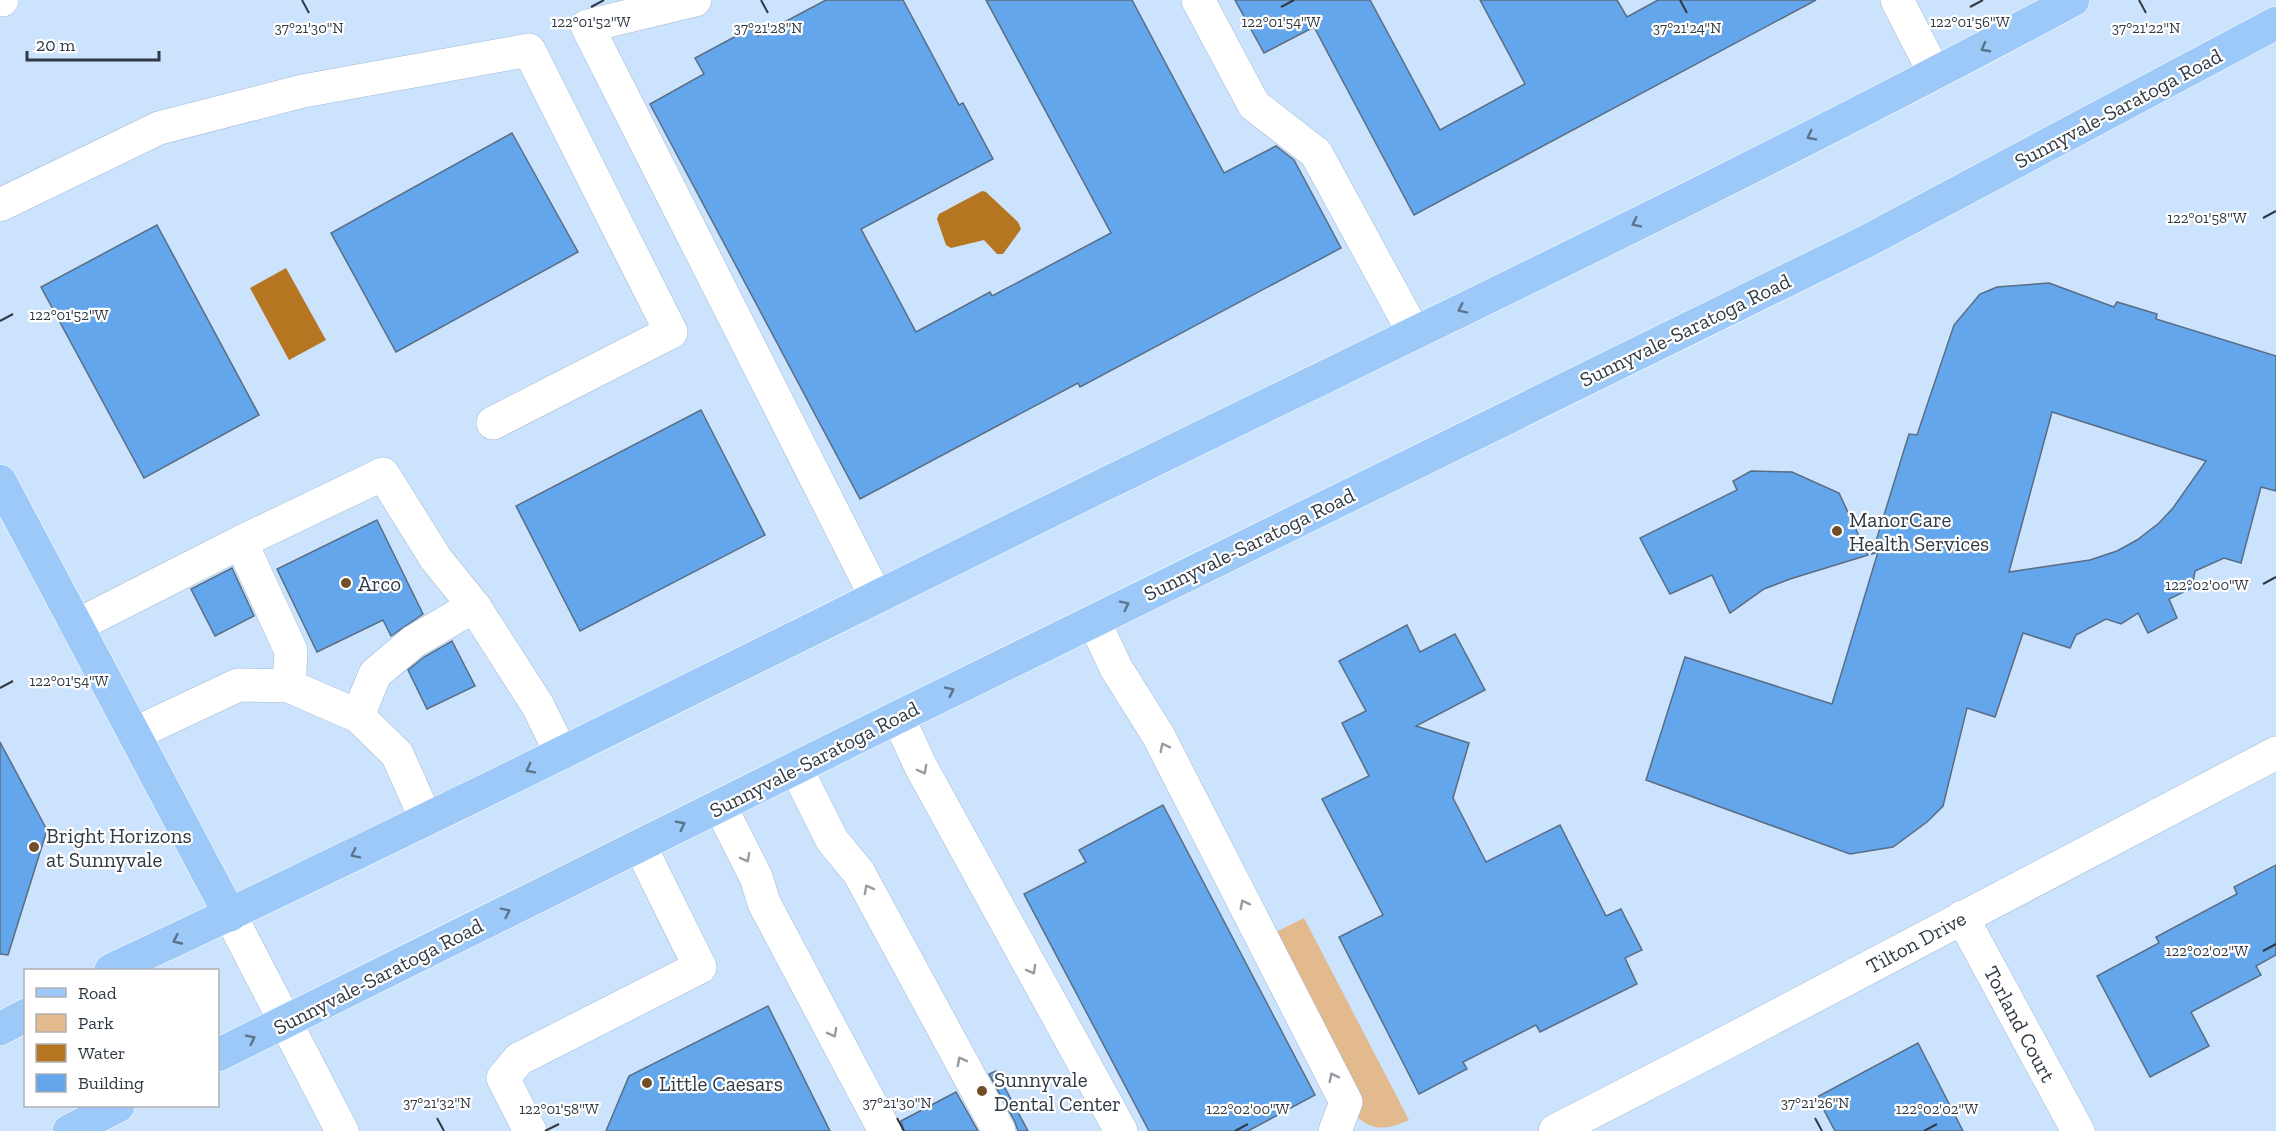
<svg xmlns="http://www.w3.org/2000/svg" width="2276" height="1131" viewBox="0 0 2276 1131" font-family="'Zilla Slab',serif">
<style>
.green{fill:#e3b98e}
.water{fill:#b57521}
.building{fill:#64a6eb;stroke:#596d84;stroke-width:1.5;fill-rule:evenodd}
.lines{fill:none;stroke-linecap:round;stroke-linejoin:round}
.minor-casing{stroke:#a3b9d2;stroke-width:34}
.major-casing{stroke:#fff;stroke-width:34}
.minor{stroke:#fff;stroke-width:33}
.major{stroke:#9cc9f8;stroke-width:33}
.oneway{stroke:#5c738c}
.oneway2{stroke:#989ca2}
.ticks{fill:none;stroke:#313a44;stroke-width:2}
.poi-dot{fill:#724f28;stroke:#fff;stroke-width:2}
.labels{text-anchor:middle;dominant-baseline:central;stroke-width:4.5;stroke-linejoin:round;paint-order:stroke}
.street-label{font-size:21px;fill:#313a44;stroke:#fff}
.poi-label{font-size:21px;fill:#313a44;stroke:#fff;text-anchor:start}
.ticks-label{font-size:15px;text-anchor:middle;fill:#313a44;stroke:#fff;stroke-width:4.5;stroke-linejoin:round;paint-order:stroke}
</style>
<rect width="100%" height="100%" fill="#cce3fd"/>
<path class="green" d="M1304,918L1409,1120C1385,1131 1371,1131 1354,1114L1270,935Z"/>
<g class="water">
<polygon points="982,191 986,192 1018,222 1021,229 1003,254 997,254 984,240 951,248 946,245 937,219 939,214"/>
<polygon points="286,268 326,340 289,360 250,288"/>
</g>
<g class="building">
<polygon points="826,0 903,0 959,105 963,103 993,159 861,229 916,332 990,292 992,296 1111,233 986,0 1132,0 1224,173 1276,146 1294,160 1341,248 1080,387 1078,383 860,499 650,104 704,74 695,58 753,27 758,36"/>
<polygon points="1235,0 1370,0 1440,130 1525,84 1480,0 1617,0 1627,17 1658,0 1816,0 1414,215 1314,27 1264,53"/>
<polygon points="512,133 578,252 396,352 331,233"/>
<polygon points="157,225 259,415 144,478 41,287"/>
<path d="M2049,283L2114,307L2117,302L2157,314L2156,319L2276,356V491L2261,487L2241,563L2224,558L2195,571L2192,588L2169,599L2177,618L2148,633L2138,613L2121,624L2106,619L2076,635L2070,648L2023,633L1995,717L1967,708L1943,806L1927,822L1893,847L1850,854L1646,780L1685,657L1832,704L1878,552L1872,554L1909,434L1917,435L1954,325L1980,294L1997,287ZM2052,412L2206,461L2173,508L2159,523L2137,540L2117,551L2090,560L2009,572Z"/>
<polygon points="701,410 765,535 580,631 516,506"/>
<polygon points="1751,471 1792,472 1839,493 1868,555 1790,579 1764,589 1730,613 1712,575 1670,594 1640,538 1737,490 1733,481"/>
<polygon points="377,520 423,614 391,636 383,620 317,652 277,569"/>
<polygon points="232,568 254,616 215,636 191,589"/>
<polygon points="1407,625 1420,652 1455,634 1485,690 1416,726 1469,743 1453,798 1486,862 1560,825 1606,916 1621,909 1642,950 1625,958 1637,984 1540,1032 1536,1025 1463,1062 1467,1069 1419,1094 1339,937 1383,915 1322,799 1369,776 1342,723 1366,711 1339,661"/>
<polygon points="452,641 475,686 427,709 408,670 424,657"/>
<polygon points="0,742 47,830 8,955 0,954"/>
<polygon points="1163,805 1315,1095 1248,1131 1149,1131 1024,894 1086,862 1079,850"/>
<polygon points="2276,865 2276,955 2256,966 2261,975 2191,1012 2209,1046 2150,1077 2097,976 2159,943 2156,937 2237,894 2234,887"/>
<polygon points="768,1006 830,1131 606,1131 629,1076"/>
<polygon points="1918,1043 1963,1131 1835,1131 1817,1097"/>
<polygon points="996,1071 1028,1131 1018,1131 1015,1122 989,1074"/>
<polygon points="956,1092 978,1131 904,1131 901,1121"/>
</g>
<g class="lines">
<defs>
<g id="minor">
<polyline points="0,0 2,0"/>
<polyline points="695,0 587,26 876,597"/>
<polyline points="1198,0 1254,105 1316,153 1414,333"/>
<polyline points="1897,0 1935,74"/>
<polyline points="0,205 159,128 303,91 529,50 671,332 493,423"/>
<polyline points="241,542 291,651 289,686"/>
<polyline points="1094,621 1116,668 1158,735 1346,1102 1335,1131"/>
<polyline points="76,626 241,542 383,474 436,559 474,606 538,706 561,753"/>
<polyline points="358,716 375,674 413,642 474,606"/>
<polyline points="898,717 920,765 1121,1131"/>
<polyline points="134,734 238,685 289,686 358,716 397,754 426,819"/>
<polyline points="796,768 832,840 859,873 999,1131"/>
<polyline points="720,806 756,877 764,903 885,1131"/>
<polyline points="230,915 342,1131"/>
<polyline points="1962,917 2078,1131"/>
<polyline points="530,1131 503,1078 519,1059 700,967 640,846"/>
<polyline points="1555,1131 1710,1051 2276,753"/>
</g>
<g id="major">
<polyline points="0,481 230,915"/>
<path d="M111,970C443,815 770,649 1099,487C1425,327 1754,172 2073,0"/>
<polyline points="0,1029 26,1015"/>
<polyline points="218,1055 898,717 1867,241 2276,23"/>
<polyline points="69,1131 118,1106"/>
</g>
</defs>
<use href="#minor" class="minor-casing"/>
<use href="#major" class="major-casing"/>
<use href="#minor" class="minor"/>
<use href="#major" class="major"/>
</g>
<defs><path id="oneway-chevron" d="M-2-3.5L2.5 0L-2 3.5" fill="none" stroke-width="1.6" stroke-linecap="round" stroke-linejoin="round" transform="scale(1.5)"/></defs>
<g class="oneway">
<use href="#oneway-chevron" transform="translate(1985 48) rotate(152)"/>
<use href="#oneway-chevron" transform="translate(1811 136) rotate(153)"/>
<use href="#oneway-chevron" transform="translate(1636 223) rotate(154)"/>
<use href="#oneway-chevron" transform="translate(1462 309) rotate(154)"/>
<use href="#oneway-chevron" transform="translate(1125 605) rotate(-26)"/>
<use href="#oneway-chevron" transform="translate(950 691) rotate(-26)"/>
<use href="#oneway-chevron" transform="translate(530 769) rotate(153)"/>
<use href="#oneway-chevron" transform="translate(681 825) rotate(-27)"/>
<use href="#oneway-chevron" transform="translate(355 854) rotate(154)"/>
<use href="#oneway-chevron" transform="translate(506 912) rotate(-26)"/>
<use href="#oneway-chevron" transform="translate(177 940) rotate(155)"/>
<use href="#oneway-chevron" transform="translate(251 1039) rotate(-26)"/>
</g>
<g class="oneway2">
<use href="#oneway-chevron" transform="translate(1164 747) rotate(-117)"/>
<use href="#oneway-chevron" transform="translate(923 770) rotate(62)"/>
<use href="#oneway-chevron" transform="translate(746 858) rotate(62)"/>
<use href="#oneway-chevron" transform="translate(868 889) rotate(-118)"/>
<use href="#oneway-chevron" transform="translate(1244 904) rotate(-117)"/>
<use href="#oneway-chevron" transform="translate(1032 970) rotate(61)"/>
<use href="#oneway-chevron" transform="translate(833 1033) rotate(62)"/>
<use href="#oneway-chevron" transform="translate(961 1061) rotate(-118)"/>
<use href="#oneway-chevron" transform="translate(1333 1077) rotate(-117)"/>
</g>
<path class="ticks" d="M302,0L309,13M761,0L768,13M1680,0L1687,13M2139,0L2146,13M591,7L604,0M1281,7L1294,0M1970,7L1983,0M2263,218L2276,211M0,321L13,314M2263,584L2276,577M0,688L13,681M2263,951L2276,944M437,1118L444,1131M897,1118L904,1131M1815,1118L1822,1131M545,1131L559,1124M1235,1131L1248,1124M1924,1131L1937,1124"/>
<g class="poi-dot">
<circle cx="1837" cy="531" r="6"/>
<circle cx="346" cy="583" r="6"/>
<circle cx="34" cy="847" r="6"/>
<circle cx="647" cy="1083" r="6"/>
<circle cx="982" cy="1091" r="6"/>
</g>
<g class="labels">
<g class="street-label">
<text transform="translate(2118 108) rotate(-28)">Sunnyvale-Saratoga Road</text>
<text transform="translate(1685 330) rotate(-26)">Sunnyvale-Saratoga Road</text>
<text transform="translate(1249 544) rotate(-26)">Sunnyvale-Saratoga Road</text>
<text transform="translate(814 759) rotate(-27)">Sunnyvale-Saratoga Road</text>
<text transform="translate(1916 942) rotate(-28)">Tilton Drive</text>
<text transform="translate(378 976) rotate(-27)">Sunnyvale-Saratoga Road</text>
<text transform="translate(2020 1024) rotate(62)">Torland Court</text>
</g>
<g class="poi-label">
<text x="1849" y="519">ManorCare<tspan x="1849" dy="24">Health Services</tspan></text>
<text x="358" y="583">Arco</text>
<text x="46" y="835">Bright Horizons<tspan x="46" dy="24">at Sunnyvale</tspan></text>
<text x="994" y="1079">Sunnyvale<tspan x="994" dy="24">Dental Center</tspan></text>
<text x="659" y="1083">Little Caesars</text>
</g>
</g>
<g class="ticks-label">
<text x="1970" y="27">122°01'56"W</text>
<text x="591" y="27">122°01'52"W</text>
<text x="1281" y="27">122°01'54"W</text>
<text x="309" y="33">37°21'30"N</text>
<text x="768" y="33">37°21'28"N</text>
<text x="1687" y="33">37°21'24"N</text>
<text x="2146" y="33">37°21'22"N</text>
<text x="2207" y="223">122°01'58"W</text>
<text x="69" y="320">122°01'52"W</text>
<text x="2207" y="590">122°02'00"W</text>
<text x="69" y="686">122°01'54"W</text>
<text x="2207" y="956">122°02'02"W</text>
<text x="437" y="1108">37°21'32"N</text>
<text x="897" y="1108">37°21'30"N</text>
<text x="1815" y="1108">37°21'26"N</text>
<text x="559" y="1114">122°01'58"W</text>
<text x="1248" y="1114">122°02'00"W</text>
<text x="1937" y="1114">122°02'02"W</text>
</g>
<rect x="24" y="969" width="195" height="138" fill="#ffffff" stroke="#adb0b4" stroke-width="1.5"/>
<rect x="36" y="988" width="30" height="9" fill="#9cc9f8" stroke="#adb0b4" stroke-width="1.5"/>
<text x="78" y="999" font-size="18" fill="#313a44">Road</text>
<rect x="36" y="1014" width="30" height="18" fill="#e3b98e" stroke="#adb0b4" stroke-width="1.5"/>
<text x="78" y="1029" font-size="18" fill="#313a44">Park</text>
<rect x="36" y="1044" width="30" height="18" fill="#b57521" stroke="#adb0b4" stroke-width="1.5"/>
<text x="78" y="1059" font-size="18" fill="#313a44">Water</text>
<rect x="36" y="1074" width="30" height="18" fill="#64a6eb" stroke="#adb0b4" stroke-width="1.5"/>
<text x="78" y="1089" font-size="18" fill="#313a44">Building</text>
<path d="M27 51v9h132v-9" fill="none" stroke="#313a44" stroke-width="3"/>
<text x="36" y="51" font-size="18" fill="#313a44" stroke="#ffffff" stroke-width="4.5" paint-order="stroke">20 m</text>
</svg>
